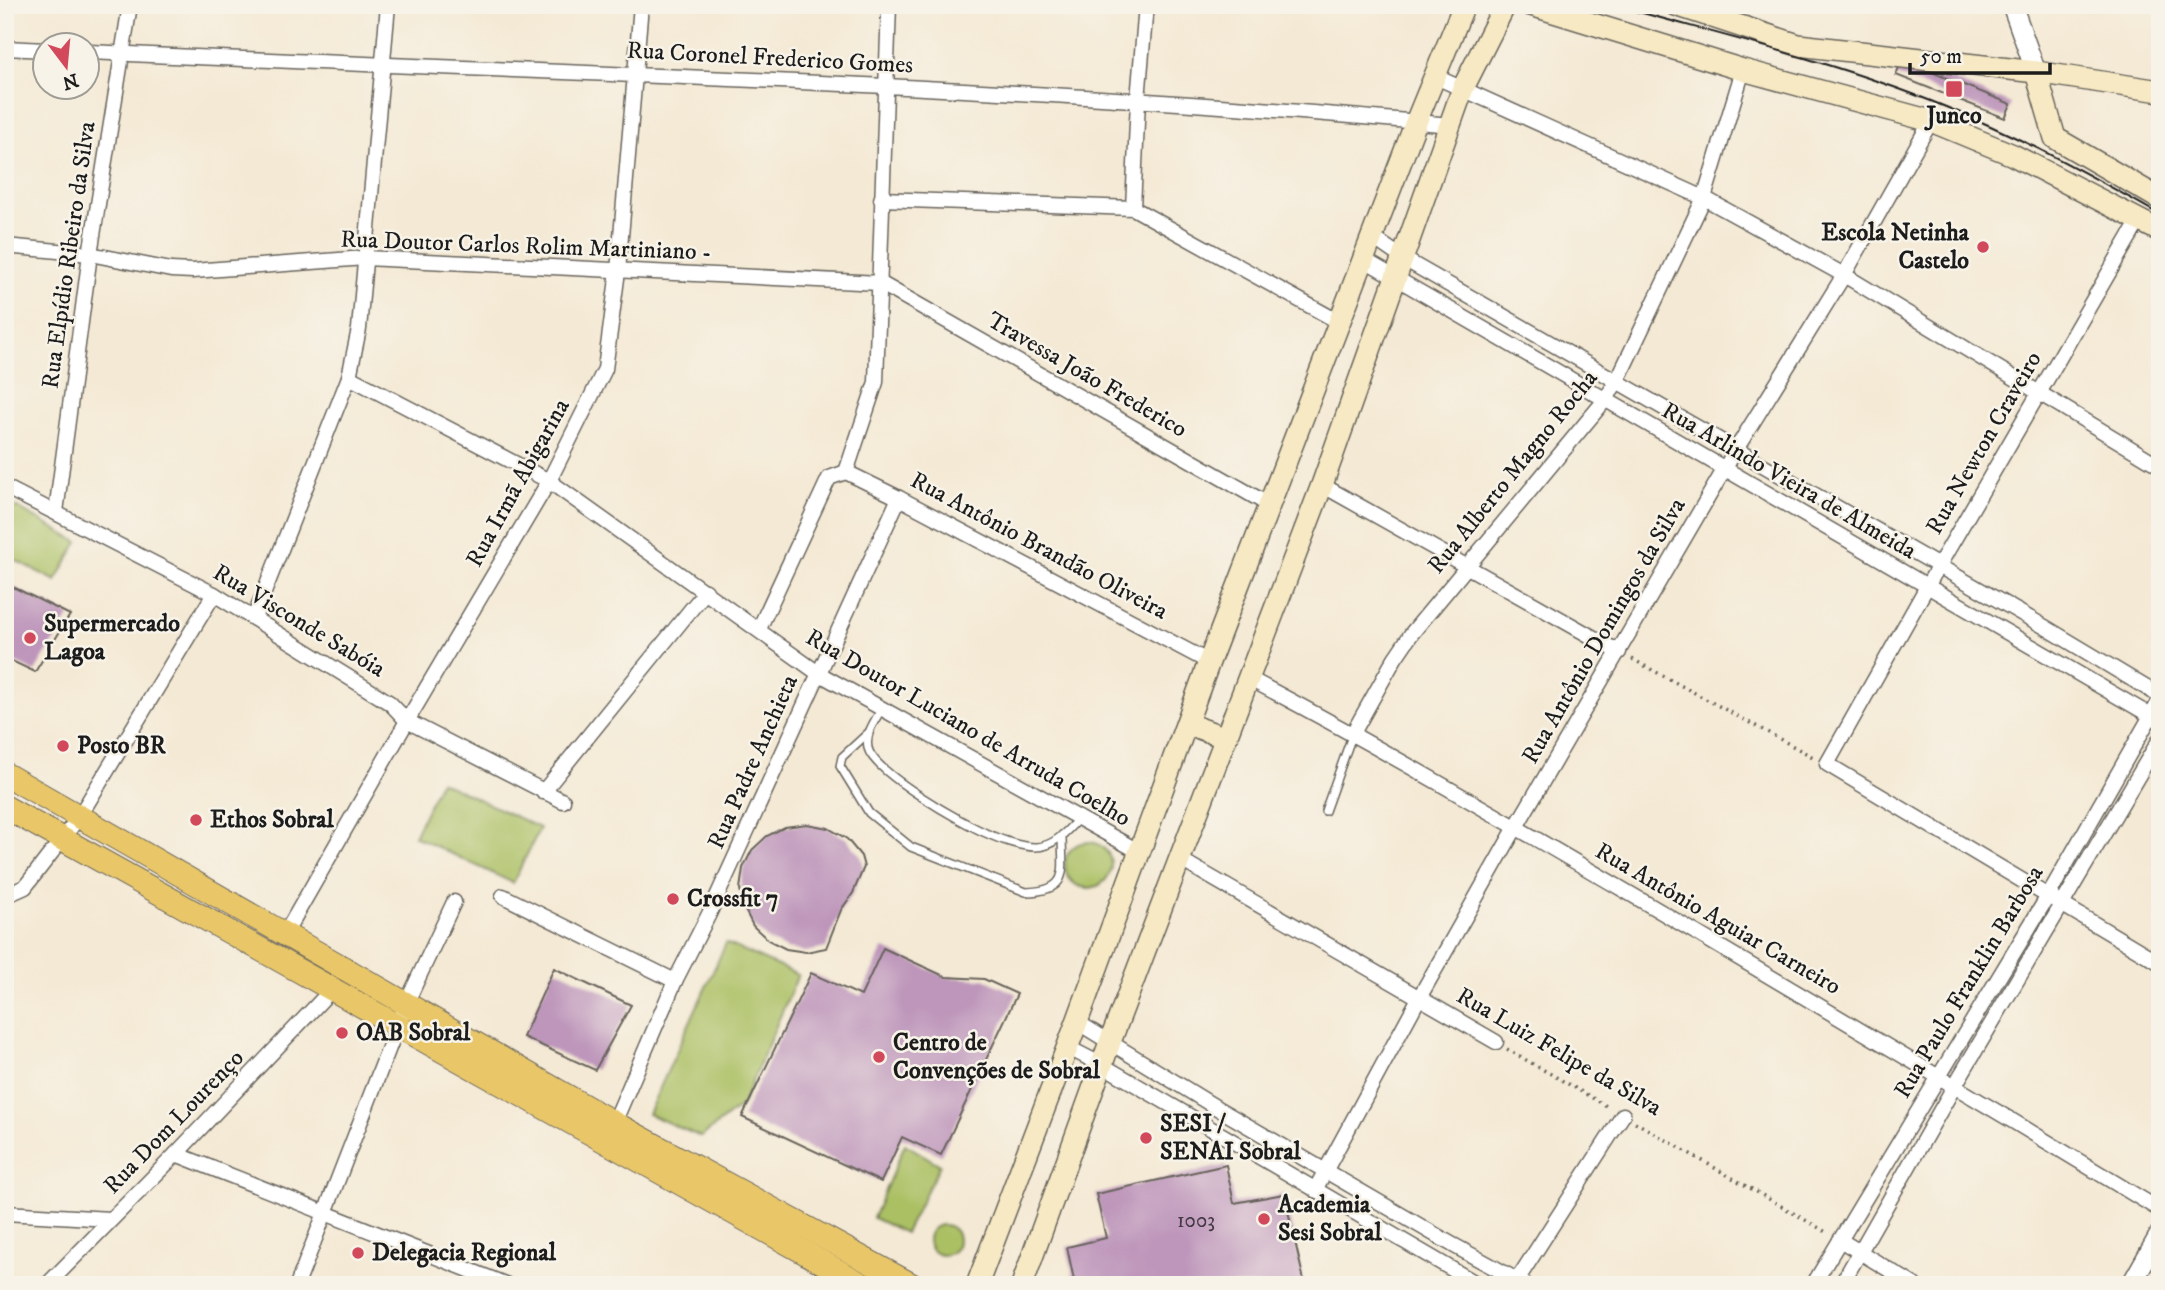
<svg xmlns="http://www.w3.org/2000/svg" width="2165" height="1290" viewBox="0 0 2165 1290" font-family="'IM FELL DW Pica',serif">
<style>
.green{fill:#abc064;stroke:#646e40;stroke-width:2}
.building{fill:#be96bb}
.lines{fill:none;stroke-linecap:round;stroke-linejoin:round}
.service-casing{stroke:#68645c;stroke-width:10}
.minor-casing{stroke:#68645c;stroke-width:17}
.tertiary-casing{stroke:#68645c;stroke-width:22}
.secondary-casing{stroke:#68645c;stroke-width:24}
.primary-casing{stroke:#68645c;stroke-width:25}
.path{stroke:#68645c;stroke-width:3.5;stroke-dasharray:2 5;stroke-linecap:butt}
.service{stroke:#fff;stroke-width:7}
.minor{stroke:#fff;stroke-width:14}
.tertiary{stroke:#fff;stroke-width:19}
.secondary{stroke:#f6e9c3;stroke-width:21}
.primary{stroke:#e9c769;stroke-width:23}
.tram{stroke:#1c1c1c;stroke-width:2}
.poi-dot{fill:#d1495b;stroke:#f7f3e8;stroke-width:2.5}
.labels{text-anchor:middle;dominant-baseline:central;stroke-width:5;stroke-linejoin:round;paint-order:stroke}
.number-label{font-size:21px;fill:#443a44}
.street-label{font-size:24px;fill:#1c1c1c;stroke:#f7f3e8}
.poi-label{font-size:24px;font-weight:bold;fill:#1c1c1c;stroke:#f7f3e8;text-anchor:start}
</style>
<rect width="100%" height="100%" fill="#f7f3e8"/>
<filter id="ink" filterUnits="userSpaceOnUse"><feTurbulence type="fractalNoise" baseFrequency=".0143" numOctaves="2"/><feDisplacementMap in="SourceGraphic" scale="14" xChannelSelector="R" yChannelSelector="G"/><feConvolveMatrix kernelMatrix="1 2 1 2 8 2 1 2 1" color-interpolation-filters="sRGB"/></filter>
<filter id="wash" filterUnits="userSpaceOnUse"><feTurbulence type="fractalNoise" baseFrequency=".00686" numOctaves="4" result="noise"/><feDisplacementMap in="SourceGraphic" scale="28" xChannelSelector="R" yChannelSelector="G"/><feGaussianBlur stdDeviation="1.57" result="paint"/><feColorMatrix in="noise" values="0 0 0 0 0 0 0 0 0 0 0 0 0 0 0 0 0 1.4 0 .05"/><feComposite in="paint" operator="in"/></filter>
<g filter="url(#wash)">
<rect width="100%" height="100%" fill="#f4e9d4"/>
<g class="green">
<polygon points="5,501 78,542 56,581 5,555"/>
<polygon points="440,781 540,828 513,883 414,836"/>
<circle cx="1088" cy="865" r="23"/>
<polygon points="726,943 798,975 742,1105 701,1137 648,1114"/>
<polygon points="905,1144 940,1165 905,1233 873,1218"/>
<circle cx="943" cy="1240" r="15"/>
</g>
<g id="blocks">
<g class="building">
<polygon points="1902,60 2011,104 2005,118 1896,75"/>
<polygon points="5,583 70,615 35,672 12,661 5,673"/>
<polygon points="807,824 828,828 847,839 861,856 864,867 853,893 841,910 826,948 806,952 786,949 768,940 753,926 744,908 740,889 743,868 752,850 767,836 785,827"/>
<polygon points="883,948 946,977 984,979 1017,994 941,1155 902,1137 881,1182 742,1117 811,973 861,996"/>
<polygon points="554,968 631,1005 595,1070 523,1037"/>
<polygon points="1226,1165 1234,1203 1284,1194 1305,1285 1075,1285 1067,1247 1106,1238 1096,1194"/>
</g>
</g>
</g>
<g filter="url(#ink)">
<use href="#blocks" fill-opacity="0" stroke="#68645c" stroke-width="2"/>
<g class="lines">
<defs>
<g id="service">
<path d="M882,708C875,721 865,733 868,748C874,773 964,824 988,834C1001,840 1022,847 1035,847C1054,847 1067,831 1079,818"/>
<path d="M868,733L842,757L840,766L869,813L911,847L1026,892C1071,891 1062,871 1062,835"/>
<polyline points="1325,811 1353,733"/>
</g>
<g id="minor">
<polyline points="5,48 46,50"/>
<path d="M88,52C542,74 997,82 1450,125"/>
<polyline points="1434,76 1704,198 1844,275 2160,466"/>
<polyline points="881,199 1133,208 1339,322"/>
<polyline points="1133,208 1138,100 1146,5"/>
<polyline points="2140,219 1938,567 1827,764 2160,963"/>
<polyline points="1372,237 1404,259 2045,627 2160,696"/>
<polyline points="5,246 90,254 171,270 193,271 365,258 880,283 1271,506"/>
<polyline points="1363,259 2160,721"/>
<polyline points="349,377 549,481 818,673 1138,851"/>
<polyline points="846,472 876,382 889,5"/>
<polyline points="846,472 899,498 1209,662"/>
<polyline points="1322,485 1619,652"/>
<polyline points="5,487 214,594 390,703 407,721 563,801"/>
<polyline points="56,512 90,254 130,5"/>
<polyline points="254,618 349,377 359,329 388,5"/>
<polyline points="759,629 829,478 846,472"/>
<path d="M1248,678C1389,752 1526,833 1663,913C1830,1011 1995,1110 2160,1210"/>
<polyline points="1353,733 1395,658 1412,633 1605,400 1617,381 1704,198 1743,70"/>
<polyline points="543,792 706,591"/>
<polyline points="1181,860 1496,1042"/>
<polyline points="5,896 25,887 79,817 214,594"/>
<polyline points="503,896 675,981"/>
<polyline points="285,934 407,721 549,481 605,369 618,271 641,5"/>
<polyline points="1077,1022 1217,1108 1453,1245 1526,1285"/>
<polyline points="1067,1047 1102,1065 1479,1285"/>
<polyline points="614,1123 675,981 709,914 899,498"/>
<polyline points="176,1154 507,1285"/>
<polyline points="1315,1190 1419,998 1516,827 1735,451 1844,275 1931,121"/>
<polyline points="5,1213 110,1219"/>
<polyline points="1840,1240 1914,1285"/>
<polyline points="47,1285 176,1154 335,986"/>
<polyline points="297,1285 406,1004 454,902"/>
<polyline points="1514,1285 1623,1115"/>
<polyline points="1813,1285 2048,896 2160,700"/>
<polyline points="1841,1285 1955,1085 2160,739"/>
</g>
<g id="tertiary">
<polyline points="2012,5 2036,72"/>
<polyline points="2131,1285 2160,1234"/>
<polyline points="2159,1285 2160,1284"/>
</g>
<g id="secondary">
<polyline points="1531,5 1743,70 1931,121 2013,155 2160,231"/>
<polyline points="1676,5 1798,45 2036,72 2160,91"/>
<polyline points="2036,72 2055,138 2160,199"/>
<polyline points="1188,724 1226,738"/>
<polyline points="977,1285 1077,1022 1209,662 1416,122 1464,5"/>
<polyline points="1022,1285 1110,1042 1322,485 1463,88 1505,5"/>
</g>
<g id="primary">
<polyline points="5,774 614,1123 912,1285"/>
<polyline points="5,807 863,1285"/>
</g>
</defs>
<use href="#service" class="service-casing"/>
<use href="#minor" class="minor-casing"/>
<use href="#tertiary" class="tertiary-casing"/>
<use href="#secondary" class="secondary-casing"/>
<use href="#primary" class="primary-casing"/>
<g class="path">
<polyline points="1632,659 1813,757"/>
<polyline points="1507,1049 1610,1108"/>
<polyline points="1635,1122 1828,1233"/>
</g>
<use href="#service" class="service"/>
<use href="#minor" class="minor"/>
<use href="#tertiary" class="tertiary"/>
<use href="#secondary" class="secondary"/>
<use href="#primary" class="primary"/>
<path class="tram" d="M1614,5C1723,36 1836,62 1941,105C2017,135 2089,174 2160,215"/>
</g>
</g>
<g class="poi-dot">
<rect x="1945" y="80" width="18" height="18" rx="3.5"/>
<circle cx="1983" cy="247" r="7"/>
<circle cx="30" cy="638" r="7"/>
<circle cx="63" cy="746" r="7"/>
<circle cx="196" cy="820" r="7"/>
<circle cx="673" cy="899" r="7"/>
<circle cx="342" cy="1033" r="7"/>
<circle cx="879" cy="1057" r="7"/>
<circle cx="1146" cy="1138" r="7"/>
<circle cx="1264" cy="1219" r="7"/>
<circle cx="358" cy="1253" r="7"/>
</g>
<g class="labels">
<g class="number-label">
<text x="1196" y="1221">1003</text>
</g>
<g class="street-label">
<text transform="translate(770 58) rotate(3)">Rua Coronel Frederico Gomes</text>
<text transform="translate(526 246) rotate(2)">Rua Doutor Carlos Rolim Martiniano -</text>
<text transform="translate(69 255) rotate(-82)">Rua Elpídio Ribeiro da Silva</text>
<text transform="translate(1087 375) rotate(30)">Travessa João Frederico</text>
<text transform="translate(1984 443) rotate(-60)">Rua Newton Craveiro</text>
<text transform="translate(1513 472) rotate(-51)">Rua Alberto Magno Rocha</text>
<text transform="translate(1789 481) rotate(30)">Rua Arlindo Vieira de Almeida</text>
<text transform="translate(518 483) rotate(-61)">Rua Irmã Abigarina</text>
<text transform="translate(1039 546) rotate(28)">Rua Antônio Brandão Oliveira</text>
<text transform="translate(299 621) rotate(31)">Rua Visconde Sabóia</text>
<text transform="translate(1604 631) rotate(-60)">Rua Antônio Domingos da Silva</text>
<text transform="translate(968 728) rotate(30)">Rua Doutor Luciano de Arruda Coelho</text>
<text transform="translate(753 762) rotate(-66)">Rua Padre Anchieta</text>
<text transform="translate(1718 919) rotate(30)">Rua Antônio Aguiar Carneiro</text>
<text transform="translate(1969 982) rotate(-59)">Rua Paulo Franklin Barbosa</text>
<text transform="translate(1559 1052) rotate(30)">Rua Luiz Felipe da Silva</text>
<text transform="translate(174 1122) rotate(-46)">Rua Dom Lourenço</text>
</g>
<g class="poi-label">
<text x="1954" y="116" text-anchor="middle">Junco</text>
<text x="1969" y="233" text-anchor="end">Escola Netinha<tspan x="1969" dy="28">Castelo</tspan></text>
<text x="44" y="624">Supermercado<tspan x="44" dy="28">Lagoa</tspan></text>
<text x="77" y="746">Posto BR</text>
<text x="210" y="820">Ethos Sobral</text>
<text x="687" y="899">Crossfit 7</text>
<text x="356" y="1033">OAB Sobral</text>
<text x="893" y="1043">Centro de<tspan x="893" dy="28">Convenções de Sobral</tspan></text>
<text x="1160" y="1124">SESI /<tspan x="1160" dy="28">SENAI Sobral</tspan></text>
<text x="1278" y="1205">Academia<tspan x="1278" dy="28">Sesi Sobral</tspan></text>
<text x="372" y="1253">Delegacia Regional</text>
</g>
</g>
<rect width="2165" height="1290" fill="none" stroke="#f7f3e8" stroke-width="28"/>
<g transform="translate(66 66) rotate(164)"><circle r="33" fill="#f7f3e8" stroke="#9f9d96" stroke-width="2"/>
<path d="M0-5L12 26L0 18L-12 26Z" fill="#d1495b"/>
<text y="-10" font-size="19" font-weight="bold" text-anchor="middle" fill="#1c1c1c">N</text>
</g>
<path d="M1910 63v10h140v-10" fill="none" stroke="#1c1c1c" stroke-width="3.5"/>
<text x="1920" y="63" font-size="21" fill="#1c1c1c" stroke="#f7f3e8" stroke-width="5" paint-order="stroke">50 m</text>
</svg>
